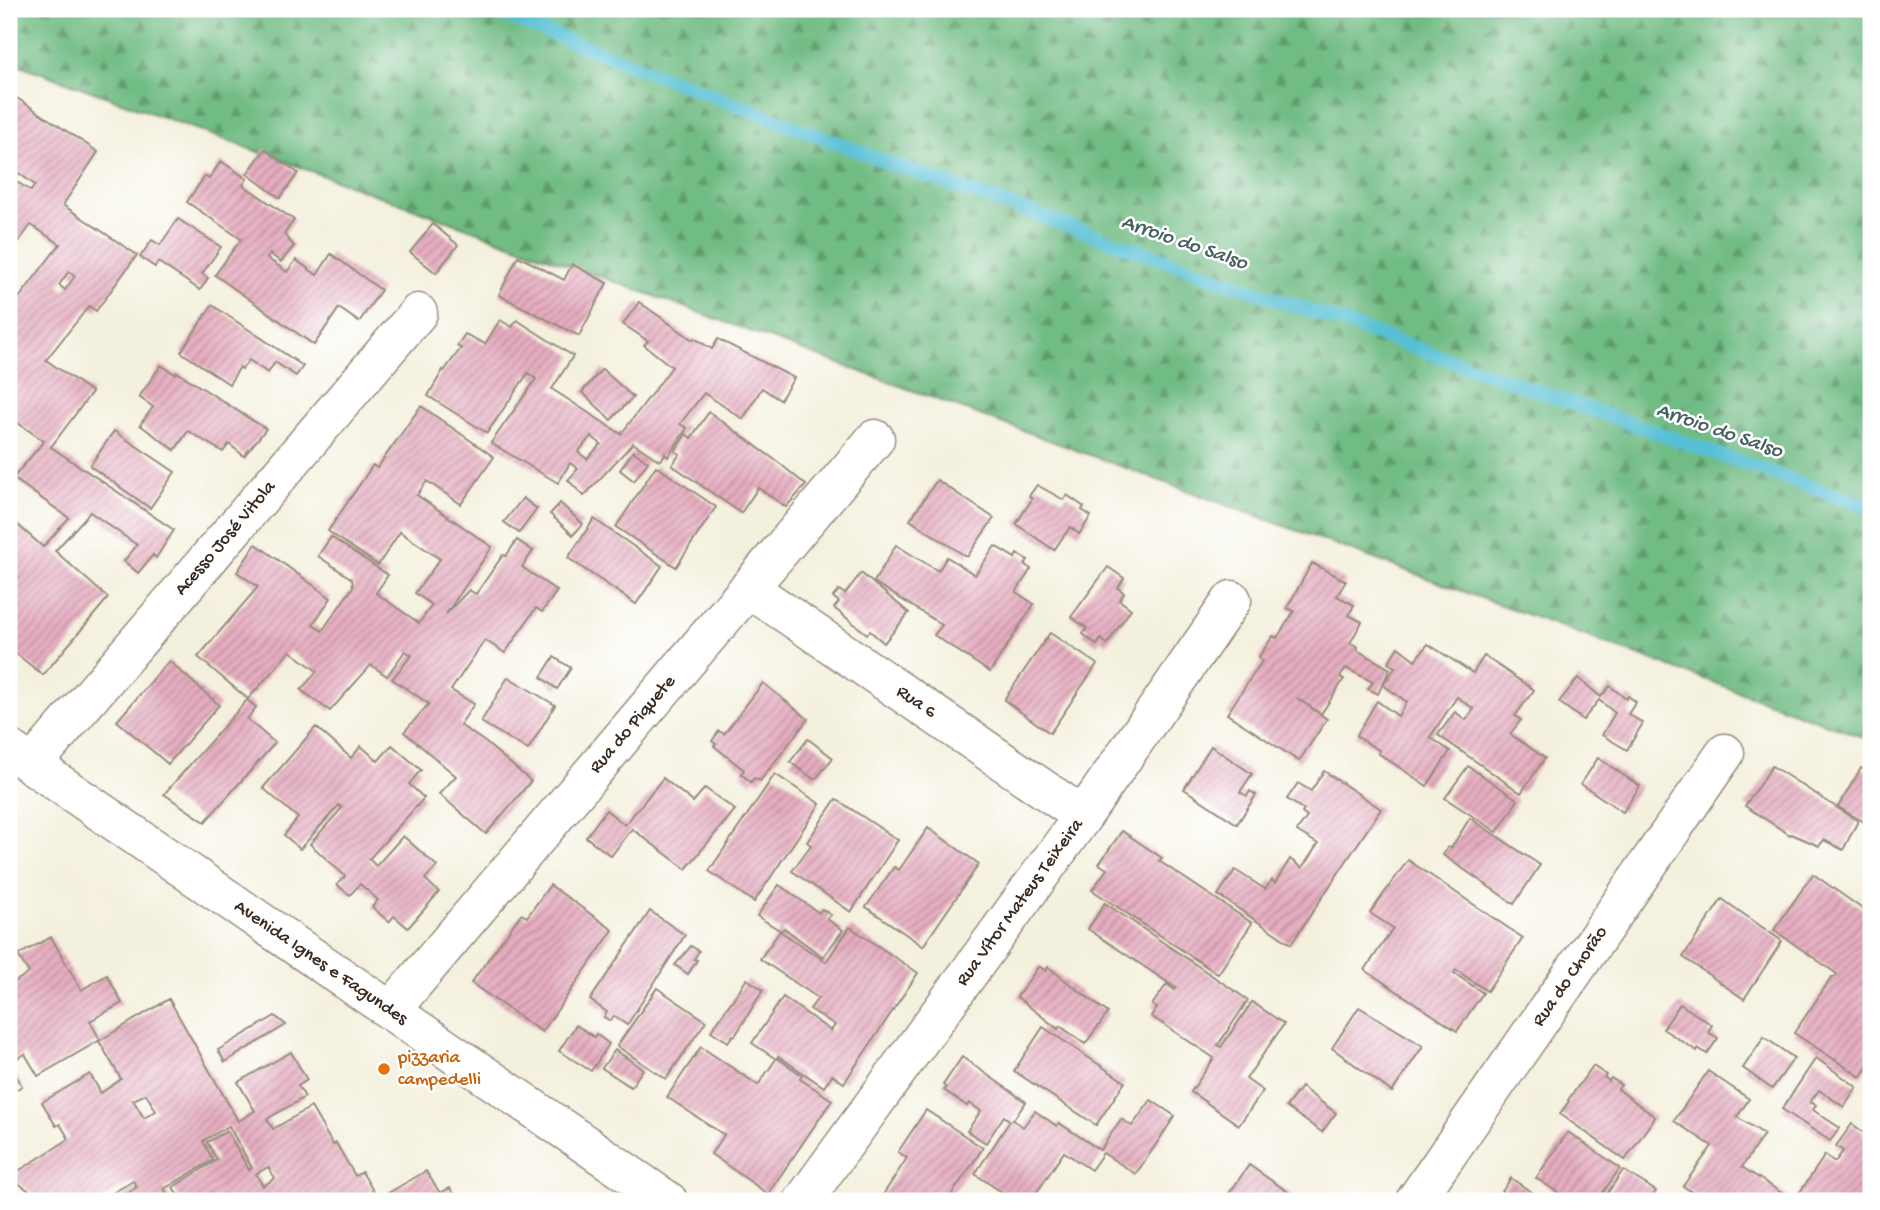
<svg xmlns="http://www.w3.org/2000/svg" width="1880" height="1210" viewBox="0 0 1880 1210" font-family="'Gochi Hand',sans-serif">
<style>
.forest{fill:url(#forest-firs);stroke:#567351;stroke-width:2}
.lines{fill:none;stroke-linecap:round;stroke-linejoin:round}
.stream{stroke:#57c0d4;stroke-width:14}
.building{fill:url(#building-hatch);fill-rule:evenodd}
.minor-casing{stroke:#988d7e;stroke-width:41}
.tertiary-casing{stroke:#988d7e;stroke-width:41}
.minor{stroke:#fff;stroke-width:38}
.tertiary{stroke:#fff;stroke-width:38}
.food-dot{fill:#e8710a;stroke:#fff;stroke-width:2.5}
.labels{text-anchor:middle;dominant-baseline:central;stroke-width:5;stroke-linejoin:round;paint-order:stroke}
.street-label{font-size:19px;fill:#3b2a1e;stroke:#fff}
.food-label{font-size:19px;fill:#c56008;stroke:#fff;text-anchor:start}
.water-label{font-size:21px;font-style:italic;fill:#455e5e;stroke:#fff}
</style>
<defs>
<pattern id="forest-firs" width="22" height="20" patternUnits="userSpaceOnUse" patternTransform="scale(1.75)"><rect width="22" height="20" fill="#71bc84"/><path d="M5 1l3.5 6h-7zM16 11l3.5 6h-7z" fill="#5e996b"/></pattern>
<pattern id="building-hatch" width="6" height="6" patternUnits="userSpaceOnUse" patternTransform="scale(1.75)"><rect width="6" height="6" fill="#e6aec1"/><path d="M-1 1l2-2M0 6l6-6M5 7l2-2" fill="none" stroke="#bc8e9c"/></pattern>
</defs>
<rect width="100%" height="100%" fill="#fff"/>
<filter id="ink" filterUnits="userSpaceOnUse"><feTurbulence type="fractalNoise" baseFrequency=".0143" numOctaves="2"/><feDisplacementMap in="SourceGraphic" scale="14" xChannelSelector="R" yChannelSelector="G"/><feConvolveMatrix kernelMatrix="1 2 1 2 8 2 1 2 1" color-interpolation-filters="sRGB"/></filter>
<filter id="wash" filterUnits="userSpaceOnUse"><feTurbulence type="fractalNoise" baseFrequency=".00686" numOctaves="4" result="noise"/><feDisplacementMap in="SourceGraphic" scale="28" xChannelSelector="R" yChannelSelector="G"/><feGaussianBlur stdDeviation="1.57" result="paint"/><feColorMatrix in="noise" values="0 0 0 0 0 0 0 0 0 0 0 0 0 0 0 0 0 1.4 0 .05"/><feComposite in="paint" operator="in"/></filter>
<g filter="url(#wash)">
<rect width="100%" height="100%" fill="#f4f0de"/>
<polygon class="forest" points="9,9 1871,9 1871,740 9,61"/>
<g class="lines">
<polyline class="stream" points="487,9 892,164 1871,508"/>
</g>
<g id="blocks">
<g class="building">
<path d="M14,96L98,152L63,205L137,255L96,311L89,306L46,360L92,392L51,447L174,530L156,558L153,555L138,573L124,561L137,545L90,512L55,551L108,598L43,675L9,648V579L13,582L18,577L9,569V517L43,547L69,518L13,478L44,441L9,417V311L60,244L31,225L19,241L9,234V177L31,191L35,185L9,166V97L12,99ZM69,271L75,276L65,290L59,285Z"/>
<polygon points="265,149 298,173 280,198 247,174"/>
<polygon points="221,161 247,179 243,185 294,220 284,234 294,246 281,262 270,254 267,258 287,272 296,260 317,275 331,254 381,290 359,322 339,308 314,345 215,275 241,239 187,202 205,176 209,179"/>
<polygon points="178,219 221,247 202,274 208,278 200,290 158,262 155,267 140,257 152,240 160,245"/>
<polygon points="433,224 458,245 436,273 410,252"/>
<polygon points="518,256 564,280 572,264 607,283 579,336 499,295"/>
<path d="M639,302L693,340L694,338L712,349L718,339L794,378L780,400L762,388L743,419L704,393L680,424L687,428L668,457L665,454L660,461L633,443L584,496L568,480L578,469L570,463L558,483L491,443L536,379L528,373L487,433L428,396L443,370L444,371L461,348L457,346L465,334L485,344L500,320L512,327L517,320L573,356L552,389L621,434L672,367L644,345L648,341L623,324ZM591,436L601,444L587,459L578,452Z"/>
<polygon points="212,305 303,366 296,376 275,362 268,373 249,360 242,369 240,367 229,384 181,352"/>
<polygon points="161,365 175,374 177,372 266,429 244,456 229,444 223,452 188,431 175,450 140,425 153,407 139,397"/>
<polygon points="602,369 633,397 611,420 582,392"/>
<polygon points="421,406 494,457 461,504 427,481 417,495 492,547 446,614 469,590 476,594 503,555 506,556 517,540 533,551 522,567 557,591 542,612 536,608 505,653 485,640 451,690 474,704 460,725 485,742 531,781 486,834 439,794 456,776 404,732 429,704 392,679 412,655 405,651 387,676 371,665 330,711 301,690 317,671 290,651 248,699 198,657 258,587 237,572 256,544 331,598 313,624 322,631 353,587 352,579 318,556 331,537 388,575 376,593 419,623 432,605 415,593 440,559 400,532 378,565 328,531 373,465 377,468"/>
<polygon points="709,412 778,462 806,485 786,507 758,488 741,513 672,465 680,454 675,451 686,434 691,438"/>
<polygon points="114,431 175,472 150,508 90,466"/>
<polygon points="633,451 648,462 634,481 620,470"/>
<polygon points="656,466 716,507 676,567 616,527"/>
<polygon points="937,480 994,518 967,557 910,520"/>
<polygon points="1037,485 1064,500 1067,495 1084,507 1082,510 1091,516 1079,534 1070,527 1054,550 1016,524 1032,499 1029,496"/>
<polygon points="523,498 537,509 519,533 504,522"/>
<polygon points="560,503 583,524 573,535 550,514"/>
<polygon points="594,519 662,566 636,604 568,558"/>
<polygon points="896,545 938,571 947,557 975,575 995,546 1015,558 1017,554 1028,560 1025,565 1031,569 1016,592 1034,604 990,672 934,635 942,625 874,582"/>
<polygon points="1312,563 1346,581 1337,596 1354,605 1349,615 1362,622 1350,643 1358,647 1357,650 1390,669 1378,694 1368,689 1373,682 1346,668 1340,677 1344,679 1321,714 1297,698 1327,719 1299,761 1227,714 1262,661 1258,658 1273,636 1277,638 1294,611 1287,608"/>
<polygon points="1108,567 1124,578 1118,588 1124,593 1119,600 1131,609 1107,644 1101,639 1097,645 1083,634 1087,628 1071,617"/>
<polygon points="861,573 909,613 884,643 870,631 867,634 834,608 839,602 833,597 839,590 845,594"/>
<polygon points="1050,633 1097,664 1050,733 1004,700"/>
<polygon points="1428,644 1473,673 1484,656 1534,690 1515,716 1521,720 1510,734 1545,758 1521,793 1438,735 1455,712 1466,720 1474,709 1457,697 1430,737 1450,751 1427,786 1378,753 1380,751 1356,736 1377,701 1398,716 1407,702 1383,685 1395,667 1388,663 1398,647 1415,660"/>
<polygon points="554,657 571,668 557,689 541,677"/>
<polygon points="169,661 219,705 168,764 117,721"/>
<polygon points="508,677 555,705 528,750 481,722"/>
<polygon points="1578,678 1601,697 1610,686 1626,699 1628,696 1636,702 1628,714 1643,723 1627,750 1602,735 1615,713 1599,700 1583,720 1559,702"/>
<polygon points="763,683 808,719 760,781 754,778 751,782 741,774 744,770 714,746 716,744 712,741 719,731 724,734"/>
<polygon points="247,700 256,707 247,719 275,743 205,822 164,794"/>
<polygon points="316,727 351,758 361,746 378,761 392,745 421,770 409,784 424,798 369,859 376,866 403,836 437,866 425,879 439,892 408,928 394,916 389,922 372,907 378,900 360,884 350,895 337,885 345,876 310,844 342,808 339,805 300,849 284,835 298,818 263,788"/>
<polygon points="808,739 833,758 815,780 790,762"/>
<polygon points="1211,746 1252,774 1240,792 1247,796 1250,791 1256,795 1237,824 1184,789"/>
<polygon points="1598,758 1640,786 1623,812 1581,784"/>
<polygon points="1468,766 1518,800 1497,832 1445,798"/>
<polygon points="1772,766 1858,821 1843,850 1824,840 1819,846 1791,834 1790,835 1745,806"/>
<polygon points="1861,768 1871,773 1871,826 1838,807"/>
<polygon points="1324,771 1381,809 1291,944 1218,895 1235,870 1265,889 1272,880 1275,883 1290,859 1302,868 1318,844 1297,831 1307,817 1302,813 1304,810 1287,799 1298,783 1311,791"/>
<polygon points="775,774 820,804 754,902 709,871"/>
<polygon points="663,778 693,802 705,788 735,810 686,869 632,829 611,856 586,837 606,810 625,825"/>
<polygon points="836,799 898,840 851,912 792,871 811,845 807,842"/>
<polygon points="1470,818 1540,865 1514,904 1443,855 1448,847 1451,848"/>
<polygon points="928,828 979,864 923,946 866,907 894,867 899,870"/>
<polygon points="1122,831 1162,858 1159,861 1252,923 1218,974 1092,890 1107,869 1099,864"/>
<polygon points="1408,860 1523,938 1487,991 1456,970 1454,973 1483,993 1457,1031 1365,970 1393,928 1370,913"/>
<polygon points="1813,874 1871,915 1871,1061 1861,1077 1794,1033 1832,977 1834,978 1837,974 1774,930"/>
<polygon points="550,885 613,930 542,1032 471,983 521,914 527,917"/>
<polygon points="779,885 819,913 822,909 831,915 827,919 843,930 823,957 784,928 781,931 757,916"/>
<polygon points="1722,899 1782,941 1744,999 1683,957"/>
<polygon points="1105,903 1248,1000 1218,1045 1221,1047 1252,1002 1284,1024 1246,1079 1263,1091 1239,1125 1191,1092 1214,1058 1151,1016 1157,1008 1152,1005 1167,984 1174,990 1176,988 1088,929"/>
<polygon points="650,911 685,935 627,1025 614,1016 610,1021 604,1017 607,1012 590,1000"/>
<polygon points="850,927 918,973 844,1083 832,1075 824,1087 778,1056 777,1058 802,1075 800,1079 832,1100 768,1194 711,1154 724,1135 667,1097 701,1047 758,1085 776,1059 752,1043 783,997 831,1031 835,1025 810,1009 818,998 760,959 780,931 826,962"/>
<polygon points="51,937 81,990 107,975 122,1003 90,1021 100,1040 38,1076 25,1054 9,1063 22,1086 9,1094 9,1011 12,1009 9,1003 9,985 29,973 18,955"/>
<polygon points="691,946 699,951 694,959 697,960 688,974 675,965"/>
<polygon points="1039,966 1046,971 1048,967 1108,1013 1085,1044 1060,1026 1058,1029 1017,997"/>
<polygon points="747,979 763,990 735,1036 733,1035 728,1042 711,1031"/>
<polygon points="657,988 706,1021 666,1079 617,1046"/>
<path d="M169,999L238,1121L255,1111L238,1082L291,1052L307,1080L298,1086L305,1097L267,1119L273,1129L311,1107L333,1145L336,1143L355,1176L362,1172L378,1199L426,1171L440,1193L450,1188L458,1201H294L292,1198L287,1201H181L173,1187L217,1160L207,1142L227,1131L249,1170L252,1168L229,1126L203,1141L213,1160L164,1189L170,1197L164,1201H114L137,1187L133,1181L99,1201H44L9,1177L69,1139L60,1124L56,1126L42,1102L90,1074L101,1093L121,1079L99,1041ZM146,1094L156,1111L144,1118L133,1100ZM268,1167L275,1178L263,1186L256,1174Z"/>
<polygon points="1680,1004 1712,1025 1708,1032 1718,1038 1707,1054 1698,1048 1697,1051 1663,1029"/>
<polygon points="1359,1007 1423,1046 1392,1092 1332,1048"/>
<polygon points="275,1016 286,1025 225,1062 218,1050"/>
<polygon points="576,1025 594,1037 596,1034 609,1044 591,1071 559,1051"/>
<polygon points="1043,1027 1125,1082 1096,1125 1014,1071"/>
<polygon points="1764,1037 1794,1058 1772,1089 1743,1068"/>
<polygon points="615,1050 643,1069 631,1087 602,1068"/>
<polygon points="962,1057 1026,1102 1013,1120 1023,1127 1035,1111 1057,1126 1059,1123 1100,1150 1121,1119 1132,1126 1151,1100 1175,1116 1136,1174 1103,1153 1091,1170 1064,1152 1031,1201 1023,1196 1021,1199 1015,1194 1012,1199 975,1174 1010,1121 1004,1116 986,1143 967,1131 981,1111 969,1103 967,1106 944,1090 946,1088 943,1085"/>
<polygon points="1816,1058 1857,1087 1844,1107 1819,1090 1810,1102 1816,1105 1813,1110 1840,1128 1830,1141 1782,1109"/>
<polygon points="1593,1066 1606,1075 1604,1077 1609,1081 1611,1078 1621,1085 1618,1089 1655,1117 1625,1160 1560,1114 1569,1101 1568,1100"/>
<polygon points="1708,1071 1749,1099 1737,1117 1764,1134 1742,1167 1794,1201 1825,1155 1835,1162 1843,1151 1836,1146 1852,1124 1871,1138 1871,1201 1705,1201 1683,1186 1712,1146 1674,1121"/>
<polygon points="1301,1087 1336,1113 1322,1132 1286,1107"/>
<polygon points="926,1110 983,1148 947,1201 879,1201 907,1158 898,1152"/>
<polygon points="1568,1132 1620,1168 1597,1201 1571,1201 1536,1178"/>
<polygon points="1249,1165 1301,1201 1224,1201"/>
<polygon points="1623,1170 1656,1191 1649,1201 1617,1201 1607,1194"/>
<polygon points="1511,1178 1534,1194 1549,1201 1496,1201"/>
</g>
</g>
</g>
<g filter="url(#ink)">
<use href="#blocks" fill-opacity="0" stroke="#988d7e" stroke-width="2"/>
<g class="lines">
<defs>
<g id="minor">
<path id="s1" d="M750,589L1083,816"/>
<path id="s2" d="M32,765L418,313"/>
<path id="s3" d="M391,1010L875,439"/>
<path id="s4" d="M803,1201L1083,816L1232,600"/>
<path id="s5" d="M1415,1201L1725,753"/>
</g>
<g id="tertiary">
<path id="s6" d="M9,749L668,1201"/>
</g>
</defs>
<use href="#minor" class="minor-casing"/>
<use href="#tertiary" class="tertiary-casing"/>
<use href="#minor" class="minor"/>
<use href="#tertiary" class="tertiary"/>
</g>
</g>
<circle class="food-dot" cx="384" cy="1069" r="7"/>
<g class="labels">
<g class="street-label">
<text stroke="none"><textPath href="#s2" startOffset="298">Acesso José Vitola</textPath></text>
<text stroke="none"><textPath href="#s1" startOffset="201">Rua 6</textPath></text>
<text stroke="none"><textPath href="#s3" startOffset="374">Rua do Piquete</textPath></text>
<text stroke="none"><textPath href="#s4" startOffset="369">Rua Vítor Mateus Teixeira</textPath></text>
<text stroke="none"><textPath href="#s6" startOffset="378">Avenida Ignes e Fagundes</textPath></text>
<text stroke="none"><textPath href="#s5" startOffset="273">Rua do Chorão</textPath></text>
</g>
<g class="food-label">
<text x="398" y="1058">pizzaria<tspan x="398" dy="22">campedelli</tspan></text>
</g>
<g class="water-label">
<text transform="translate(1184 244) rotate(19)">Arroio do Salso</text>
<text transform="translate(1719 432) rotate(19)">Arroio do Salso</text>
</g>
</g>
<rect width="1880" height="1210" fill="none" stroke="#fff" stroke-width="35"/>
</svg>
